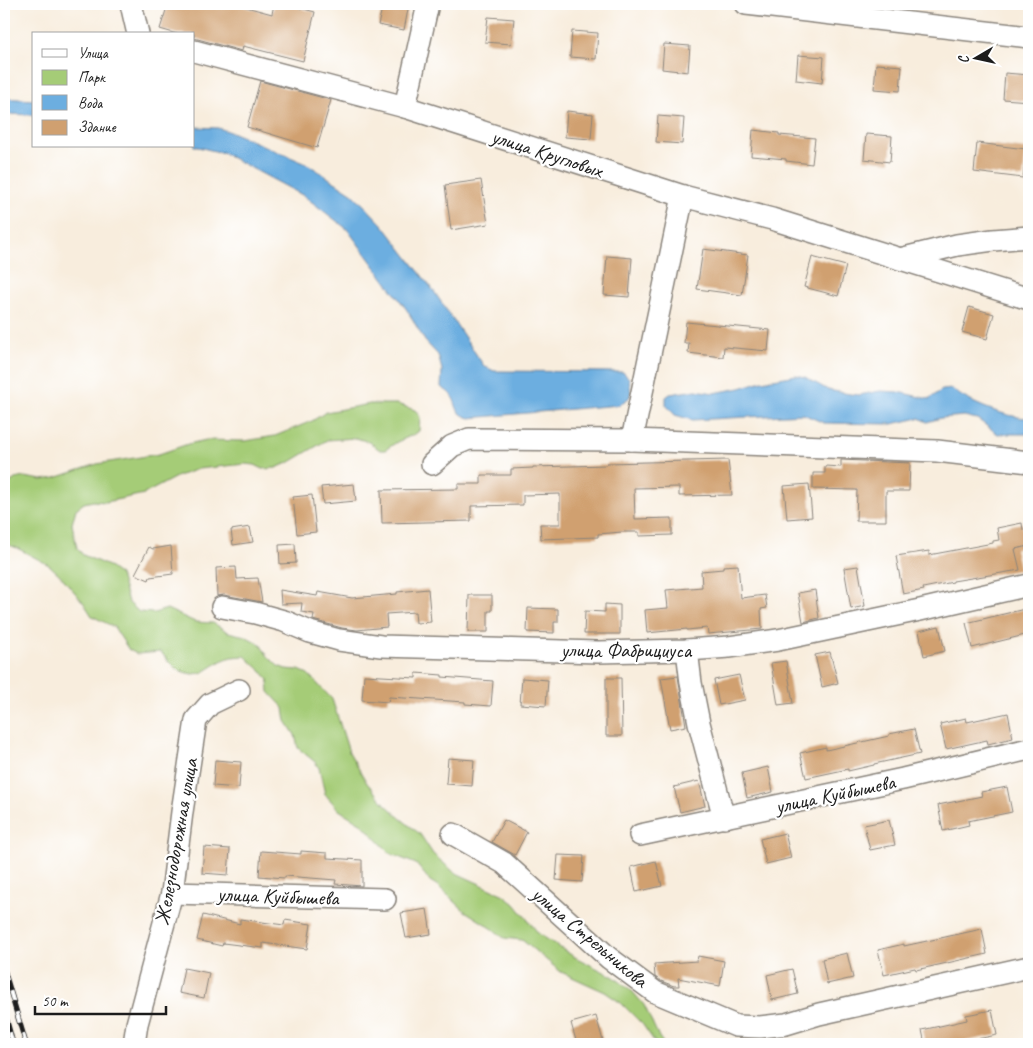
<svg xmlns="http://www.w3.org/2000/svg" width="1033" height="1048" viewBox="0 0 1033 1048" font-family="Caveat,sans-serif">
<style>
.green{fill:#a5cc77;stroke:#60744a}
.water{fill:#6caee0;stroke:#44657e}
.building{fill:#d0a070}
.lines{fill:none;stroke-linecap:round;stroke-linejoin:round}
.minor-casing{stroke:#8a847c;stroke-width:24}
.minor{stroke:#fff;stroke-width:21}
.rail-casing{stroke:#1c1c1c;stroke-width:5.5}
.rail{stroke:#fff;stroke-width:4;stroke-dasharray:11;stroke-linecap:butt}
.labels{text-anchor:middle;dominant-baseline:central;stroke-width:4.5;stroke-linejoin:round;paint-order:stroke}
.street-label{font-size:21px;fill:#1c1c1c;stroke:#fff}
</style>
<rect width="100%" height="100%" fill="#fff"/>
<filter id="ink" filterUnits="userSpaceOnUse"><feTurbulence type="fractalNoise" baseFrequency=".02" numOctaves="2"/><feDisplacementMap in="SourceGraphic" scale="10" xChannelSelector="R" yChannelSelector="G"/><feConvolveMatrix kernelMatrix="1 2 1 2 8 2 1 2 1" color-interpolation-filters="sRGB"/></filter>
<filter id="wash" filterUnits="userSpaceOnUse"><feTurbulence type="fractalNoise" baseFrequency=".0096" numOctaves="4" result="noise"/><feDisplacementMap in="SourceGraphic" scale="20" xChannelSelector="R" yChannelSelector="G"/><feGaussianBlur stdDeviation="1.12" result="paint"/><feColorMatrix in="noise" values="0 0 0 0 0 0 0 0 0 0 0 0 0 0 0 0 0 1.4 0 .05"/><feComposite in="paint" operator="in"/></filter>
<g filter="url(#wash)">
<rect width="100%" height="100%" fill="#f8eddd"/>
<polygon class="green" points="370,404 397,404 415,410 420,417 419,431 415,434 397,442 385,450 380,450 369,442 356,438 327,440 290,462 276,468 263,469 255,465 245,464 198,469 178,476 144,494 106,502 93,501 84,503 76,509 72,524 77,548 83,555 106,565 120,575 128,602 139,612 154,613 167,609 195,622 213,623 228,632 245,636 260,644 267,655 278,666 286,669 299,670 308,674 332,699 349,752 367,783 386,805 400,818 420,834 433,854 454,872 504,895 515,904 539,934 573,956 614,977 632,991 644,1005 659,1037 664,1044 656,1044 643,1025 621,1003 605,992 561,972 522,940 504,938 493,929 465,911 438,886 430,881 416,864 391,854 362,824 339,810 325,794 319,768 315,762 298,748 295,735 286,721 284,708 269,692 268,679 259,669 245,656 231,657 221,661 202,673 193,674 179,671 169,662 161,652 137,654 129,650 114,627 92,616 83,602 60,575 49,565 17,548 4,543 4,487 15,479 24,477 42,480 55,478 97,464 159,454 188,444 206,440 245,441 275,436 312,421 326,412"/>
<g class="water">
<polygon points="4,98 34,100 34,115 4,114"/>
<path d="M194,127L218,128L234,133L309,165L353,194L383,225L433,290L484,366L494,371L623,372L629,378L631,393L629,398L619,405L470,418C453,413 459,406 451,395C449,392 444,389 441,387L442,370L438,355L425,341L407,310L347,229L304,196L223,153L194,146Z"/>
<path d="M796,375L805,377L828,390L850,394L859,395L880,391L898,392L929,399L942,390L952,389C968,403 1008,418 1029,418V434H998L977,419L964,416L941,418L927,422L919,418L892,424L824,423L803,414L692,420L675,415L666,405V397L670,394L696,390L714,393L740,388L762,381Z"/>
</g>
<g id="blocks">
<g class="building">
<polygon points="168,4 235,4 272,14 274,4 285,4 315,12 303,61 243,46 242,51 194,38 194,34 177,34 160,29"/>
<polygon points="383,4 409,4 404,30 378,25"/>
<polygon points="488,17 514,19 511,44 485,42"/>
<polygon points="572,31 598,33 596,59 570,57"/>
<polygon points="664,44 690,46 688,72 662,69"/>
<polygon points="798,55 824,57 822,83 796,80"/>
<polygon points="876,64 902,66 900,91 874,89"/>
<polygon points="1005,73 1029,75 1029,101 1003,99"/>
<polygon points="260,81 331,100 317,148 247,127"/>
<polygon points="567,111 593,114 591,139 565,137"/>
<polygon points="658,116 684,118 682,144 656,142"/>
<polygon points="753,130 779,133 779,135 815,138 812,164 786,161 786,159 751,156"/>
<polygon points="866,134 892,136 890,162 864,159"/>
<polygon points="977,143 1026,149 1023,178 974,172"/>
<polygon points="481,180 488,224 451,230 445,185"/>
<polygon points="703,249 748,255 742,295 697,289"/>
<polygon points="607,256 632,258 629,297 604,295"/>
<polygon points="812,257 846,266 838,296 804,287"/>
<polygon points="969,307 994,314 987,339 962,332"/>
<polygon points="686,322 770,330 768,351 724,347 723,357 688,353 689,343 684,343"/>
<polygon points="728,460 732,495 679,496 679,487 634,488 635,519 672,518 672,535 639,536 639,532 622,532 598,534 598,537 541,539 540,524 560,524 560,494 523,495 523,505 471,506 471,521 382,523 381,490 458,489 458,484 481,484 481,475 511,475 511,469 533,468 533,467 607,465 607,463"/>
<polygon points="841,460 910,463 909,491 886,491 886,521 856,521 857,490 813,489 813,473 825,473 825,466 841,467"/>
<polygon points="354,484 356,501 323,504 321,487"/>
<polygon points="809,484 812,517 787,519 784,486"/>
<polygon points="312,495 316,532 297,534 293,497"/>
<polygon points="1022,523 1023,530 1029,529 1029,546 1015,549 1020,570 953,581 953,582 923,588 924,590 903,594 896,556 929,551 929,555 993,543 993,541 999,540 997,528"/>
<polygon points="250,527 253,542 233,545 231,530"/>
<polygon points="295,544 296,563 280,564 279,545"/>
<polygon points="171,546 173,574 150,577 149,580 135,574 149,547 153,549"/>
<polygon points="738,565 741,598 765,595 767,608 761,609 762,629 708,634 707,628 687,630 687,629 647,633 645,610 668,608 666,590 702,587 701,571 723,569 723,566"/>
<polygon points="858,566 865,606 851,609 844,568"/>
<polygon points="236,567 237,579 258,578 262,602 224,595 217,596 216,568"/>
<polygon points="428,589 431,622 416,623 415,612 386,614 387,627 357,630 342,628 313,620 314,614 301,612 302,603 281,604 280,590 317,596 318,592 352,598 397,594 397,592"/>
<polygon points="815,590 819,618 803,622 798,593"/>
<polygon points="469,595 492,595 492,611 488,611 488,632 468,632"/>
<polygon points="605,604 620,605 620,634 584,634 585,611 605,612"/>
<polygon points="528,608 558,609 558,622 554,622 554,633 527,632"/>
<polygon points="1029,608 1029,634 972,648 966,623"/>
<polygon points="939,626 945,651 924,656 919,631"/>
<polygon points="830,652 838,683 822,687 815,655"/>
<polygon points="786,661 793,703 778,705 771,663"/>
<polygon points="416,673 442,675 442,677 493,681 491,706 465,704 465,702 389,697 388,702 362,700 364,675 416,678"/>
<polygon points="739,675 745,700 719,705 714,680"/>
<polygon points="678,676 686,726 670,729 661,678"/>
<polygon points="522,678 548,680 546,706 520,704"/>
<polygon points="606,678 621,678 622,736 606,736"/>
<polygon points="1008,713 1013,738 988,744 987,740 946,749 940,724 966,718 967,722"/>
<polygon points="914,729 920,754 874,764 874,765 848,771 848,769 806,778 800,753 826,747 826,750 889,736 889,734"/>
<polygon points="448,758 474,760 472,786 446,784"/>
<polygon points="215,760 241,762 239,788 213,786"/>
<polygon points="768,767 773,792 747,798 742,773"/>
<polygon points="699,781 705,806 680,812 674,787"/>
<polygon points="1007,787 1012,812 968,821 969,825 943,831 938,805 982,796 981,792"/>
<polygon points="504,820 527,832 515,855 492,842"/>
<polygon points="889,820 895,845 870,850 864,825"/>
<polygon points="785,833 791,858 766,864 760,839"/>
<polygon points="204,847 230,849 228,875 202,873"/>
<polygon points="261,851 301,854 301,851 327,853 327,858 362,860 362,886 335,884 336,880 285,876 285,878 259,876"/>
<polygon points="558,855 584,856 582,882 556,880"/>
<polygon points="656,861 662,886 636,892 631,867"/>
<polygon points="427,909 431,934 406,938 401,913"/>
<polygon points="203,915 240,924 240,919 284,925 285,920 311,924 307,949 263,943 263,948 223,943 222,946 197,940"/>
<polygon points="982,929 987,954 916,970 915,968 884,975 878,950 904,944 904,946"/>
<polygon points="847,953 853,978 827,984 822,959"/>
<polygon points="698,956 724,961 720,986 678,978 679,986 674,986 661,981 655,977 654,964 697,961"/>
<polygon points="184,968 209,973 204,998 179,993"/>
<polygon points="792,969 798,994 772,1000 767,975"/>
<polygon points="992,1010 997,1035 952,1044 925,1044 922,1030 967,1020 966,1015"/>
<polygon points="596,1016 603,1041 590,1044 577,1044 571,1023"/>
</g>
</g>
</g>
<g filter="url(#ink)">
<use href="#blocks" fill-opacity="0" stroke="#8a847c" stroke-width="1"/>
<g class="lines">
<defs>
<g id="minor">
<polyline points="131,4 138,34"/>
<polyline points="746,4 1029,37"/>
<polyline points="194,51 405,107 683,196 772,219 1029,299"/>
<polyline points="405,107 428,4"/>
<polyline points="900,259 957,245 993,240 1029,237"/>
<polyline points="632,440 683,196"/>
<polyline points="432,464 452,446 469,439 632,440 937,451 1029,462"/>
<polyline points="222,607 255,613 284,621 310,632 339,640 381,646 598,652 687,650 729,647 778,640 920,610 1029,585"/>
<polyline points="687,650 691,683 699,723 724,818"/>
<polyline points="453,834 504,863 609,958 655,992 736,1026 760,1027 786,1024 819,1014 1029,967"/>
<polyline points="640,835 903,779 1029,749"/>
<polyline points="172,893 385,899"/>
<polyline points="134,1044 137,1024 172,893 182,812 196,720 210,704 239,690"/>
</g>
</defs>
<use href="#minor" class="minor-casing"/>
<use href="#minor" class="minor"/>
<defs>
<g id="rail">
<polyline points="4,970 26,1044"/>
<polyline points="4,1011 13,1044"/>
</g>
</defs>
<use href="#rail" class="rail-casing"/>
<use href="#rail" class="rail"/>
</g>
</g>
<g class="labels">
<g class="street-label">
<text transform="translate(547 153) rotate(18)">улица Кругловых</text>
<text x="626" y="650">улица Фабрициуса</text>
<text transform="translate(835 794) rotate(-12)">улица Куйбышева</text>
<text transform="translate(176 842) rotate(-80)">Железнодорожная улица</text>
<text transform="translate(278 896) rotate(2)">улица Куйбышева</text>
<text transform="translate(590 937) rotate(40)">улица Стрельникова</text>
</g>
</g>
<rect width="1033" height="1048" fill="none" stroke="#fff" stroke-width="20"/>
<rect x="32" y="32" width="162" height="115" fill="#ffffff" stroke="#a4a4a4"/>
<rect x="42" y="49" width="25" height="8" fill="#ffffff" stroke="#a4a4a4"/>
<text x="78" y="58" font-size="15" fill="#1c1c1c">Улица</text>
<rect x="42" y="70" width="25" height="15" fill="#a5cc77" stroke="#a4a4a4"/>
<text x="78" y="82" font-size="15" fill="#1c1c1c">Парк</text>
<rect x="42" y="95" width="25" height="15" fill="#6caee0" stroke="#a4a4a4"/>
<text x="78" y="108" font-size="15" fill="#1c1c1c">Вода</text>
<rect x="42" y="120" width="25" height="15" fill="#d0a070" stroke="#a4a4a4"/>
<text x="78" y="132" font-size="15" fill="#1c1c1c">Здание</text>
<g transform="translate(976 58) rotate(261)" stroke="#ffffff" stroke-width="4" paint-order="stroke">
<path d="M0-4L9 19L0 12L-9 19Z" fill="#1c1c1c"/>
<text y="-8" font-size="14" font-weight="bold" text-anchor="middle" fill="#1c1c1c">С</text>
</g>
<path d="M35 1006v8h131v-8" fill="none" stroke="#1c1c1c" stroke-width="2.5"/>
<text x="42" y="1006" font-size="15" fill="#1c1c1c" stroke="#ffffff" stroke-width="4" paint-order="stroke">50 m</text>
</svg>
